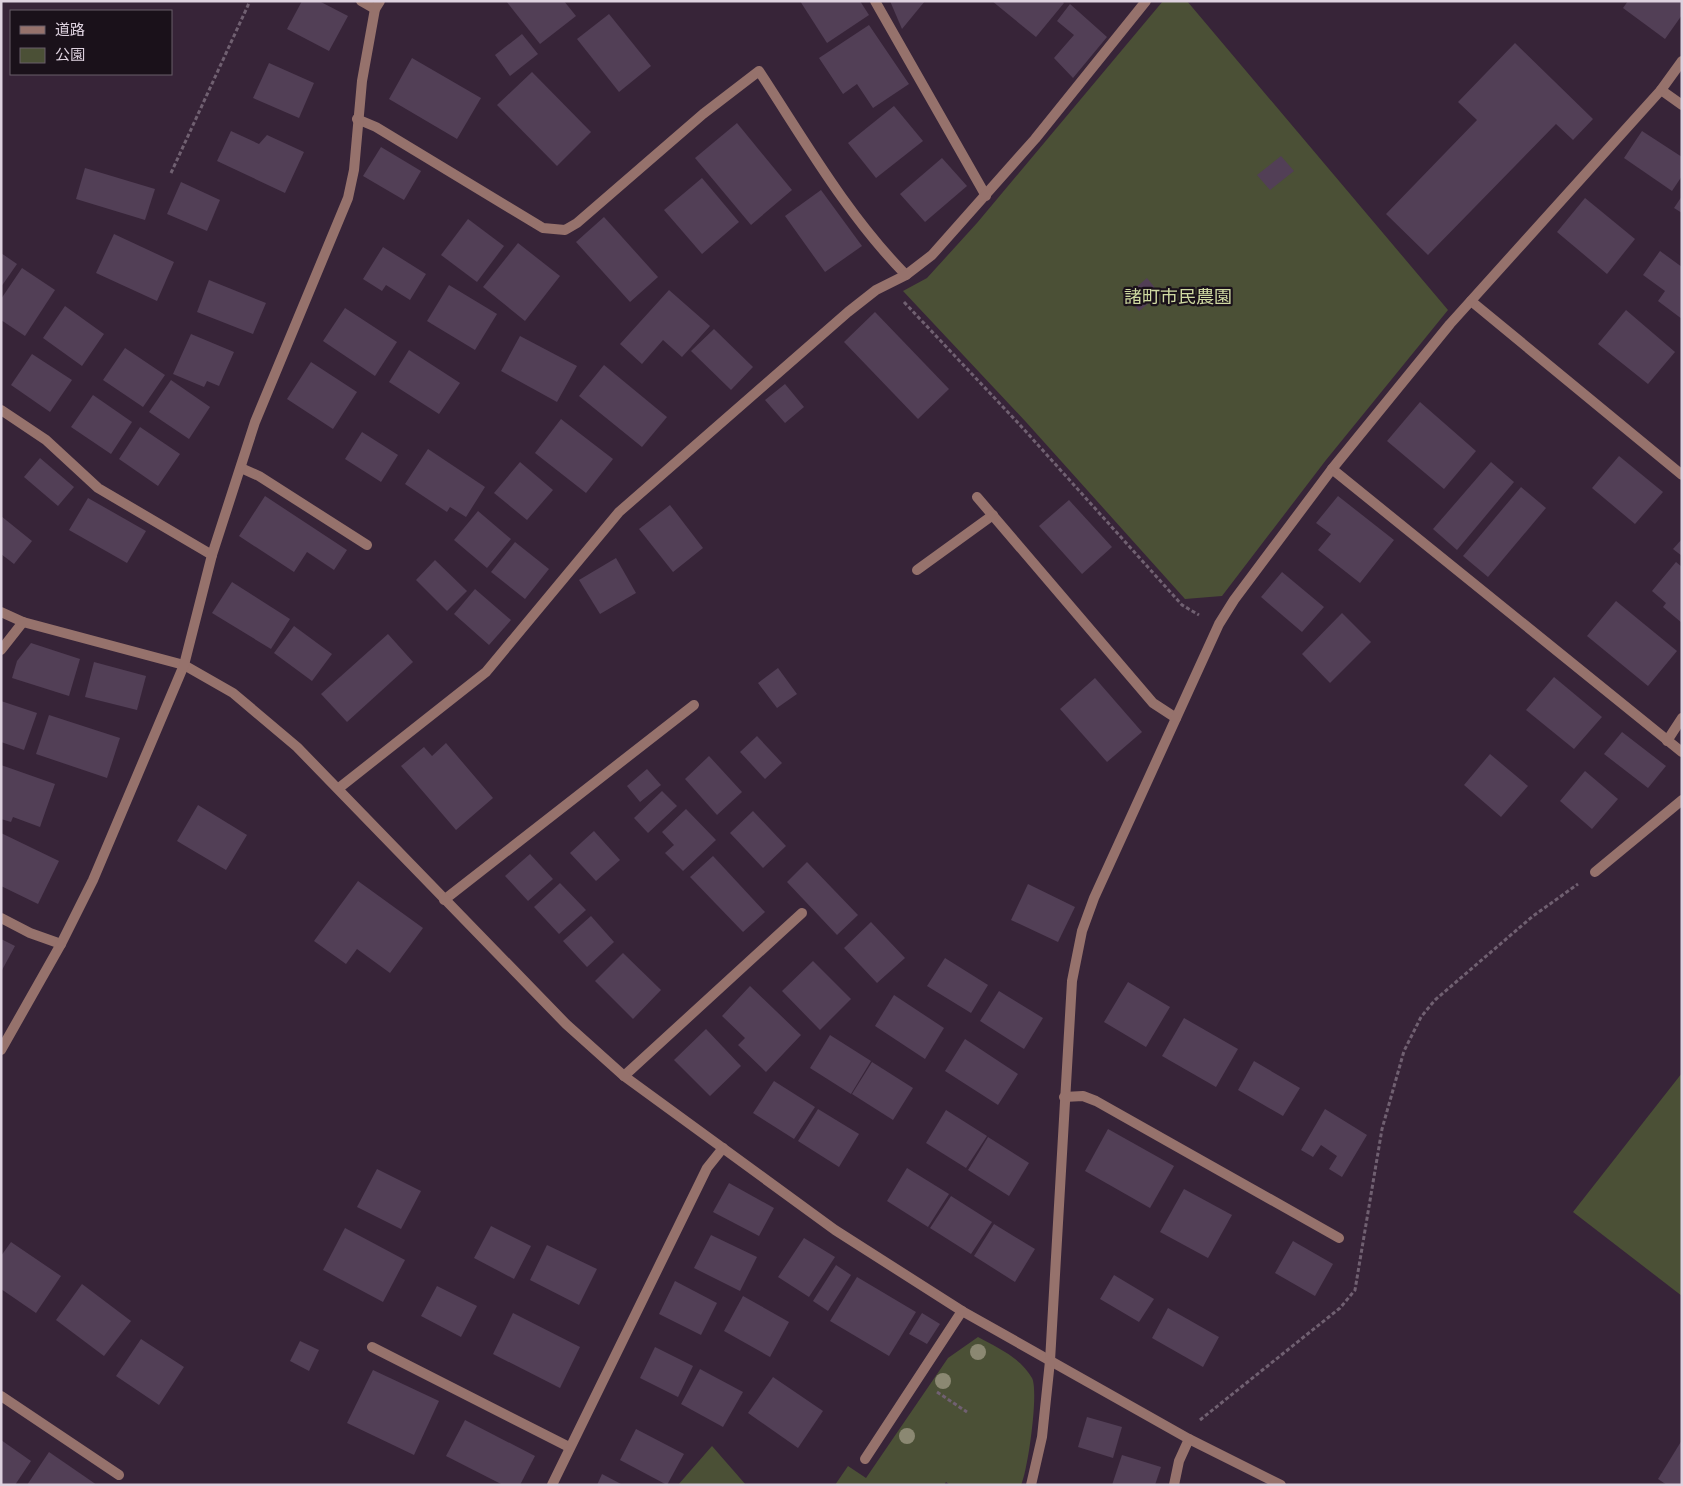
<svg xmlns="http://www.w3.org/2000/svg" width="1683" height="1486" viewBox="0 0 1683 1486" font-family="'Varela Round','Noto Sans JP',sans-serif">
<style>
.green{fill:#4b5036}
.building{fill:#523f56}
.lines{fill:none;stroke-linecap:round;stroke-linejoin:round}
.path{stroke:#706071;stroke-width:3;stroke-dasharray:4 2.5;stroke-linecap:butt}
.service{stroke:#96726c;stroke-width:10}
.minor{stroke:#96726c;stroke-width:10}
.tree{fill:#8b8872}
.labels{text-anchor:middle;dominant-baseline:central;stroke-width:4.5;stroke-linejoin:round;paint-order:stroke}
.park-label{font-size:18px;fill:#cfd9a1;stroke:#1a111a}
</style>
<rect width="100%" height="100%" fill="#372438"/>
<g class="green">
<polygon points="1163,1 1187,1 1448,310 1326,460 1222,596 1185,599 1026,422 903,291 927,278 977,223"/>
<polygon points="1682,1073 1682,1296 1573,1212"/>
<path d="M978,1337C998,1348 1021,1358 1032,1378C1039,1391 1028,1470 1021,1485H950L946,1482L944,1485H835L848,1466L866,1478L948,1358Z"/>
<polygon points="712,1446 746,1485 678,1485"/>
</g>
<g class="building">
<polygon points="302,1 319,1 348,16 329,51 287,29"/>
<polygon points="506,1 564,1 576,16 540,44"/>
<polygon points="800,1 860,1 869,15 827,43"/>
<polygon points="890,1 925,1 902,29"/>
<polygon points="992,1 1062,1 1064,3 1036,37"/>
<polygon points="1628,1 1682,1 1682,15 1665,39 1623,8"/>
<polygon points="1070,4 1107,37 1073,78 1054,58 1074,35 1057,21"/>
<polygon points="609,14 651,66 619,92 577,39"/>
<polygon points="869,25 909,84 873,108 857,84 843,94 819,58"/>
<polygon points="522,34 538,54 510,76 495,55"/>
<polygon points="1515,43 1593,119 1573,140 1556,124 1428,255 1386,214 1477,120 1458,102"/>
<polygon points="412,58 481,98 457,139 389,99"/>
<polygon points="269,63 314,83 299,118 253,98"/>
<polygon points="532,72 591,132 557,166 497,105"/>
<polygon points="894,106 923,141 876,178 848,143"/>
<polygon points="737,123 792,190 751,225 695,158"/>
<polygon points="231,131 259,144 267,135 304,152 285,193 217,161"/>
<polygon points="1642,131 1682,157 1682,176 1672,191 1624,158"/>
<polygon points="381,147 421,171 404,200 363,176"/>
<polygon points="1281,156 1294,171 1270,190 1257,175"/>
<polygon points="942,158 967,186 925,222 900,194"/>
<polygon points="85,168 155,189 145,220 76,199"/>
<polygon points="702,178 739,222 702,254 664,210"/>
<polygon points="181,182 220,200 207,231 167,214"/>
<polygon points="821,190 862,246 825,272 785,216"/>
<polygon points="1682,196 1682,213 1674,208"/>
<polygon points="1585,198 1635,239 1607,274 1557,232"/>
<polygon points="604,217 658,277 630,302 576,242"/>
<polygon points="468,219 504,246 477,282 441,255"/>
<polygon points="114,234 174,262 157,301 96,273"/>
<polygon points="518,243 560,276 525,321 483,287"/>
<polygon points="383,247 426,274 410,300 386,285 382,291 363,279"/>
<polygon points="1660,251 1682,267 1682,319 1658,301 1665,291 1643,275"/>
<polygon points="1,253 17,264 1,287"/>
<polygon points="22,268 55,290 25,336 1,320 1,299"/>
<polygon points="1147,278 1160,294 1139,311 1126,296"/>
<polygon points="209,280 266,303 253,334 197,312"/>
<polygon points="449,285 497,314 475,350 427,321"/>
<polygon points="669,290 710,326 682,357 663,340 642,364 620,344"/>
<polygon points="65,306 104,334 82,366 43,338"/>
<polygon points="345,308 397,342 375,376 323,341"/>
<polygon points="1626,310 1675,352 1648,384 1598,344"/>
<polygon points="875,312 949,389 918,419 844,342"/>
<polygon points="714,329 753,367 731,390 691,351"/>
<polygon points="191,334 234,352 219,386 207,381 204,387 173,374"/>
<polygon points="520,336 577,366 557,402 501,371"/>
<polygon points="125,348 165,375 143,407 103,380"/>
<polygon points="409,350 460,383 439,414 389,382"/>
<polygon points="32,354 72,380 50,412 11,385"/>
<polygon points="311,362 357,392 333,429 287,399"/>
<polygon points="604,365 667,417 642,447 579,396"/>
<polygon points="171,380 210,407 189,439 149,412"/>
<polygon points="785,384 804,407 785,423 765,400"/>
<polygon points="93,395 132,422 111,454 71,427"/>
<polygon points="1420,402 1476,451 1444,489 1387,441"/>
<polygon points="561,419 613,459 586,493 535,453"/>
<polygon points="140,427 180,454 158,486 119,459"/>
<polygon points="362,432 398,455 381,482 345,459"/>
<polygon points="428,449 485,487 466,517 450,507 447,512 405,484"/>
<polygon points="1619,456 1663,492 1635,524 1592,488"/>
<polygon points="40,458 74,487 58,506 24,477"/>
<polygon points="520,462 553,490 527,520 494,493"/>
<polygon points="1491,462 1514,482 1457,550 1433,529"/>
<polygon points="1521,487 1546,508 1488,577 1463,556"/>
<polygon points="265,496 347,550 334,570 307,552 294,572 239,536"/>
<polygon points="1338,496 1394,540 1360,583 1318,550 1331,534 1316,523"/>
<polygon points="88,498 146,531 127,563 69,530"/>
<polygon points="1069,500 1112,547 1082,574 1039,526"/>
<polygon points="670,505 703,548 673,572 639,529"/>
<polygon points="478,511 511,539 487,568 454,540"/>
<polygon points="1,516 32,541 14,564 1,554"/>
<polygon points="1682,539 1682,556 1673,549"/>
<polygon points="515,542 549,569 525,599 491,572"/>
<polygon points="616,558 636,593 600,614 579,580"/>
<polygon points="435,560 467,591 447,611 416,580"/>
<polygon points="1676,562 1682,567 1682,623 1663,607 1666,603 1652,591"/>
<polygon points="1282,572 1324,607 1302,632 1261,597"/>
<polygon points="232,582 290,619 271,649 212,613"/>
<polygon points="475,589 511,620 489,645 454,614"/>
<polygon points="1616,601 1677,651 1648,686 1587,636"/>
<polygon points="1342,613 1371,642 1330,683 1302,654"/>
<polygon points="294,626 332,654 312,681 274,653"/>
<polygon points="388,634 413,662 347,722 321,694"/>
<polygon points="31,643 80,659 69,696 12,678 17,661"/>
<polygon points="94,662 146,676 137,710 85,697"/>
<polygon points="778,668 797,694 777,708 758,683"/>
<polygon points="1554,677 1602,717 1574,749 1526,710"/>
<polygon points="1095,678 1142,732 1107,762 1060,709"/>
<polygon points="1,701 37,713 24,750 1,742"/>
<polygon points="49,715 120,738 107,778 36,754"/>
<polygon points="1622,732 1666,766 1648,788 1604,754"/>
<polygon points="757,736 782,763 765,779 740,752"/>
<polygon points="446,743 493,798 456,830 401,766 424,747 432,756"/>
<polygon points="1490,754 1528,786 1501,817 1464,785"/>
<polygon points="709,756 742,792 717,815 685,779"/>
<polygon points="1,765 55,784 40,827 13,817 11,822 1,819"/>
<polygon points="647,769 661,785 640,802 627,786"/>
<polygon points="1585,771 1618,799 1592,829 1560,801"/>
<polygon points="662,791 677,806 648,833 634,818"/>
<polygon points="198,805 247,835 226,870 177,841"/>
<polygon points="686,809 716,840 683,871 665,853 674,845 662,832"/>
<polygon points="753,811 786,846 763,868 730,833"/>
<polygon points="594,831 620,860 596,881 570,853"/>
<polygon points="1,833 59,861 38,904 1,886"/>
<polygon points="530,854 553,879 528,901 505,876"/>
<polygon points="713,856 765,912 743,932 690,877"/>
<polygon points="807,862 858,915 837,935 787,882"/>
<polygon points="358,881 423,928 390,973 357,949 346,964 314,941"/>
<polygon points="560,883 586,910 559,934 534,907"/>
<polygon points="1028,884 1075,907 1058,942 1011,920"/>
<polygon points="591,916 614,942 587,967 563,941"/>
<polygon points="871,922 905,958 877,983 844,948"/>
<polygon points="1,939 15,946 1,972"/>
<polygon points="623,953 661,990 633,1019 595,981"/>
<polygon points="945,958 988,985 971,1013 927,986"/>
<polygon points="813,961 851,999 820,1030 782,991"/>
<polygon points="1128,982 1170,1007 1146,1047 1104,1022"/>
<polygon points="750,986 801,1035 766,1072 738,1045 745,1038 722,1016"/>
<polygon points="999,991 1043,1018 1024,1049 980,1021"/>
<polygon points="894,995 944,1028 925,1059 875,1026"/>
<polygon points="1184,1018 1238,1049 1216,1087 1162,1056"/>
<polygon points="706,1029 741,1066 710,1096 674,1060"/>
<polygon points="830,1035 871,1061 851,1094 810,1068"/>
<polygon points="965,1039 1018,1074 998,1105 945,1071"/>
<polygon points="1254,1061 1300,1088 1283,1116 1238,1090"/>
<polygon points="872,1062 913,1088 893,1120 852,1094"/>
<polygon points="774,1081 815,1107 794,1139 753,1113"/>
<polygon points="818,1109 859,1134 839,1167 798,1141"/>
<polygon points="1325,1109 1367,1135 1342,1177 1329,1169 1337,1156 1321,1145 1313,1157 1301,1150"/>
<polygon points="946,1110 987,1136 966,1168 926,1143"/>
<polygon points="1108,1129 1174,1166 1150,1208 1085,1171"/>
<polygon points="988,1137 1029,1163 1009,1196 968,1170"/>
<polygon points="907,1168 949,1194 928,1227 887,1201"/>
<polygon points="377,1169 421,1191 401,1229 357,1207"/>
<polygon points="729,1183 774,1208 759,1236 713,1212"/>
<polygon points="1184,1189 1232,1215 1208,1258 1160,1232"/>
<polygon points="951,1196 992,1222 971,1254 930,1228"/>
<polygon points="994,1224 1035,1249 1015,1282 974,1256"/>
<polygon points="491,1226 531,1246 514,1279 474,1258"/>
<polygon points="345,1228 405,1260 383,1302 323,1270"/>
<polygon points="711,1235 757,1257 740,1291 694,1268"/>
<polygon points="804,1238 835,1257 809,1297 778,1277"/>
<polygon points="1293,1241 1333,1264 1315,1296 1275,1273"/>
<polygon points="11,1242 61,1276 36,1313 1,1289 1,1256"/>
<polygon points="547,1245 597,1269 579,1305 530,1280"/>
<polygon points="836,1265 851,1275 828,1311 813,1301"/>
<polygon points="1114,1275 1154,1299 1139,1322 1100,1299"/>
<polygon points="857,1277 916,1312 889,1356 830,1321"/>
<polygon points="675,1281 717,1303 701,1335 659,1314"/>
<polygon points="82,1284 131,1321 104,1356 56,1320"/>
<polygon points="437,1286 477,1306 461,1337 421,1316"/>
<polygon points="743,1296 789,1322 770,1357 724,1331"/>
<polygon points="1168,1308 1219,1337 1203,1367 1152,1338"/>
<polygon points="513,1313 580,1347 560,1388 493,1354"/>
<polygon points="922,1313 940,1324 927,1344 909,1334"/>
<polygon points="141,1339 184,1367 159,1405 116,1376"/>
<polygon points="300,1341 319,1350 309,1371 290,1361"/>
<polygon points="655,1347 693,1366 678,1397 640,1378"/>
<polygon points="700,1369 743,1392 723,1427 681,1404"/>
<polygon points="373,1370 439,1401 414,1455 347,1423"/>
<polygon points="773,1377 823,1411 798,1448 748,1413"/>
<polygon points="1087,1417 1122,1427 1113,1458 1078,1447"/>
<polygon points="465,1420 535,1456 520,1485 503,1485 446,1456"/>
<polygon points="636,1429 684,1454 667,1485 620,1460"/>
<polygon points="1,1440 31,1461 15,1485 1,1485"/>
<polygon points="1682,1440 1682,1485 1667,1485 1658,1479"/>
<polygon points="49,1452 97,1485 27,1485"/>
<polygon points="1122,1455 1161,1467 1155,1485 1112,1485"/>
<polygon points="602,1474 623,1485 597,1485"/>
</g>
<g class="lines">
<g class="path">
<polyline points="171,173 250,1"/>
<polyline points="904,302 1020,425 1182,605 1199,615"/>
<polyline points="937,1392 967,1412"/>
<polyline points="1200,1420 1340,1308 1355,1290 1382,1129 1404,1051 1421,1017 1435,1000 1533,916 1578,884"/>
</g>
<g class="service">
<polyline points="361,1 375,9"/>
<polyline points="875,1 986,196"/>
<path d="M357,119L376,127L543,228L565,230L577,223L703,114L759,71C805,141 847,215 906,275"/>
<polyline points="1,410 46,440 98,488 212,555"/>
<polyline points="241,468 259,476 367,545"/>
<polyline points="977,497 1153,703 1176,718"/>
<polyline points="917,570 993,515"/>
<polyline points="1,650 23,622"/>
<polyline points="1667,741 1682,718"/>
<polyline points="444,900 694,705"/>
<polyline points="1,918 30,933 61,944"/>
<polyline points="624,1076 802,913"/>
<polyline points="372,1347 569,1447"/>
<polyline points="1,1396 119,1475"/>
<polyline points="865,1459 962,1311"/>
<polyline points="1174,1485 1179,1461 1189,1439"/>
</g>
<g class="minor">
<polyline points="1661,90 1682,105"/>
<polyline points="1471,301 1682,475"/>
<polyline points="1332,469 1682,752"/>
<polyline points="1,612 23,622 184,665 233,693 297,747 566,1024 624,1076 835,1230 962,1311 1189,1439 1281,1485"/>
<polyline points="339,788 486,672 619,512 848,312 876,290 906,275 932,255 1035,139 1146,1"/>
<polyline points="1595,872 1682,800"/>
<polyline points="1,1050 61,944 93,880 184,665 212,555 255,422 348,198 354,170 362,81 375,9 380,1"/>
<polyline points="1064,1097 1083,1096 1096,1101 1339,1238"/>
<polyline points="552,1485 707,1168 723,1148"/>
<polyline points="1031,1485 1042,1437 1050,1361 1072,981 1082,931 1094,898 1219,624 1234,600 1332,469 1450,324 1661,90 1682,61"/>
</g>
</g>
<g class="tree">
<circle cx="978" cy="1352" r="8"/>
<circle cx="943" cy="1381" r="8"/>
<circle cx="907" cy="1436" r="8"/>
</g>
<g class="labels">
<g class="park-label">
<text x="1178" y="297">諸町市民農園</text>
</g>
</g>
<rect width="1683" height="1486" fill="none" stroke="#ded2df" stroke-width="5"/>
<rect x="10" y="10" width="162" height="65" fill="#1a111a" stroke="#685e69"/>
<rect x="20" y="26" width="25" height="8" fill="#96726c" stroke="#685e69"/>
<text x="55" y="35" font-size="15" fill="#ded2df">道路</text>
<rect x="20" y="48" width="25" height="15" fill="#4b5036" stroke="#685e69"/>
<text x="55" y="60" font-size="15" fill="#ded2df">公園</text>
</svg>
